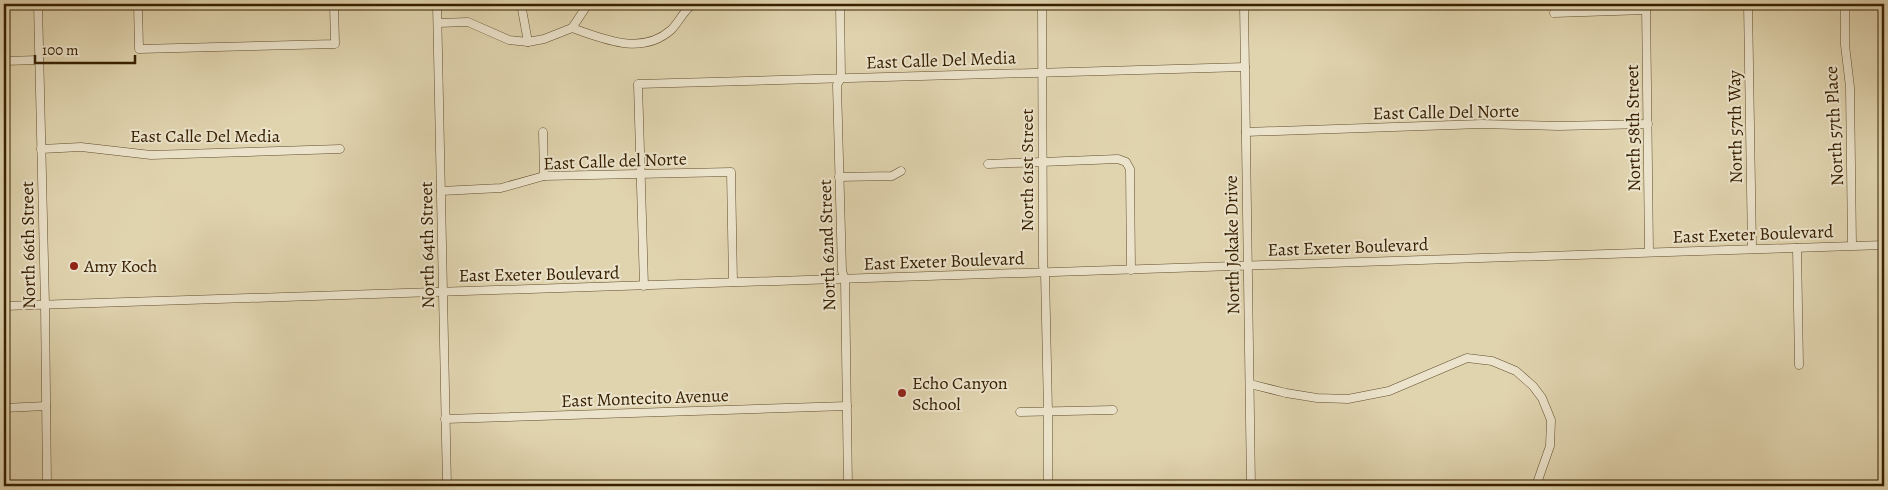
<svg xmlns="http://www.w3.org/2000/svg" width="1888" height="490" viewBox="0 0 1888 490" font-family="Alegreya,serif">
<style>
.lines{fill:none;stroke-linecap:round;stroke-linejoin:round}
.minor-casing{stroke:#614d2c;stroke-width:9}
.minor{stroke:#ebe3cb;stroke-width:8}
.poi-dot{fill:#8f2418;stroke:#ebe3cb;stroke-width:2}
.labels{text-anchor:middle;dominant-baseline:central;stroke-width:4;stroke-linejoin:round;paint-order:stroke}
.street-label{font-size:18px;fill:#372001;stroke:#ebe3cb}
.poi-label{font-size:18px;fill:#372001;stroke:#ebe3cb;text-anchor:start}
</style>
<rect width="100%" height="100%" fill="#e0d4af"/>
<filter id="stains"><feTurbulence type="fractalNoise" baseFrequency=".004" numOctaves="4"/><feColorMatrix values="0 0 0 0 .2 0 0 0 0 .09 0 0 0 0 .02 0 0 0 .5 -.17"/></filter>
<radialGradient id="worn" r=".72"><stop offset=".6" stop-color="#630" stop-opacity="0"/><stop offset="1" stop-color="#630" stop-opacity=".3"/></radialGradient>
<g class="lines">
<defs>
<g id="minor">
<polyline points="38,4 45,305 47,486"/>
<polyline points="138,4 139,49 335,44 334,4"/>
<polyline points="437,4 447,486"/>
<polyline points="521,4 528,42"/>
<polyline points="840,4 841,78 837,85 842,271 845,280 848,486"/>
<polyline points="1042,4 1043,266 1045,273 1048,411 1048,486"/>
<polyline points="1244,4 1251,486"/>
<polyline points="1646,4 1649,252"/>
<polyline points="1748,4 1752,249"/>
<polyline points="1839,4 1850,5 1875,4"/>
<polyline points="1845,5 1845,45 1850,87 1852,245"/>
<polyline points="1554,13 1646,10"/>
<path d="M438,23L468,22L509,40L528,42L544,39L572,28C604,39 641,56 671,30C679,22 684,10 693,4"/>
<polyline points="572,28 588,4"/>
<polyline points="4,61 39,60"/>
<polyline points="543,132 544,176"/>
<polyline points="1246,132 1482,124 1558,126 1648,124"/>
<polyline points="41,149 81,147 151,155 340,149"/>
<polyline points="988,164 1118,159 1126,162 1130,169 1131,270"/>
<polyline points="839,177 892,176 901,171"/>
<polyline points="441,191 501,188 544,176 731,172 733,282"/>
<polyline points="1797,248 1799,365"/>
<polyline points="644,286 638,84 1245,67"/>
<polyline points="4,306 1884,245"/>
<polyline points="1250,384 1286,393 1317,398 1348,399 1389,391 1467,358 1492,361 1516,371 1533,386 1542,398 1551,420 1550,446 1536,486"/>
<polyline points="4,408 46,406"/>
<polyline points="1020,412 1113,410"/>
<polyline points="445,419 847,406"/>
</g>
</defs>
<use href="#minor" class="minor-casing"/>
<use href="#minor" class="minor"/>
</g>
<g class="poi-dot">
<circle cx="74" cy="266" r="5"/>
<circle cx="902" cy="393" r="5"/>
</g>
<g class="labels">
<g class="street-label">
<text transform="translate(941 60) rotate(-2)">East Calle Del Media</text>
<text transform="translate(1446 112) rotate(-1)">East Calle Del Norte</text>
<text transform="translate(1834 126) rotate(-93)">North 57th Place</text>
<text transform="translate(1735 127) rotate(-91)">North 57th Way</text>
<text transform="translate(1633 128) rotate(-91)">North 58th Street</text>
<text x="205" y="136">East Calle Del Media</text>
<text transform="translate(615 161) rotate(-2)">East Calle del Norte</text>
<text transform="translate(1027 170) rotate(-90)">North 61st Street</text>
<text transform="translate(1753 234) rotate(-2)">East Exeter Boulevard</text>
<text transform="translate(28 245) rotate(-91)">North 66th Street</text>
<text transform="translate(427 245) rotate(-91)">North 64th Street</text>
<text transform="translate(827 245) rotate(-92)">North 62nd Street</text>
<text transform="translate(1232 245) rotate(-91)">North Jokake Drive</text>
<text transform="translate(1348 247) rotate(-2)">East Exeter Boulevard</text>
<text transform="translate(944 261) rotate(-2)">East Exeter Boulevard</text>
<text transform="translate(539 274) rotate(-1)">East Exeter Boulevard</text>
<text transform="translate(645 398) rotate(-2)">East Montecito Avenue</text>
</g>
<g class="poi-label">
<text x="84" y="266">Amy Koch</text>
<text x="912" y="383">Echo Canyon<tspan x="912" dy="21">School</tspan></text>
</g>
</g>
<rect width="1888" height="490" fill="none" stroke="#e0d4af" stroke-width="20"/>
<rect x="5" y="5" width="1878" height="480" fill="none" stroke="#372001" stroke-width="2.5"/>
<rect x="10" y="10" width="1868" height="470" fill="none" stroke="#372001"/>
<path d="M35 55v8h100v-8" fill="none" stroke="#372001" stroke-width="2.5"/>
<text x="42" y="55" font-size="15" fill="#372001" stroke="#ebe3cb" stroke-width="4" paint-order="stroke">100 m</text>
<rect width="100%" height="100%" filter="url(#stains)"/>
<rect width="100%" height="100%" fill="url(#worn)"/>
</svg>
